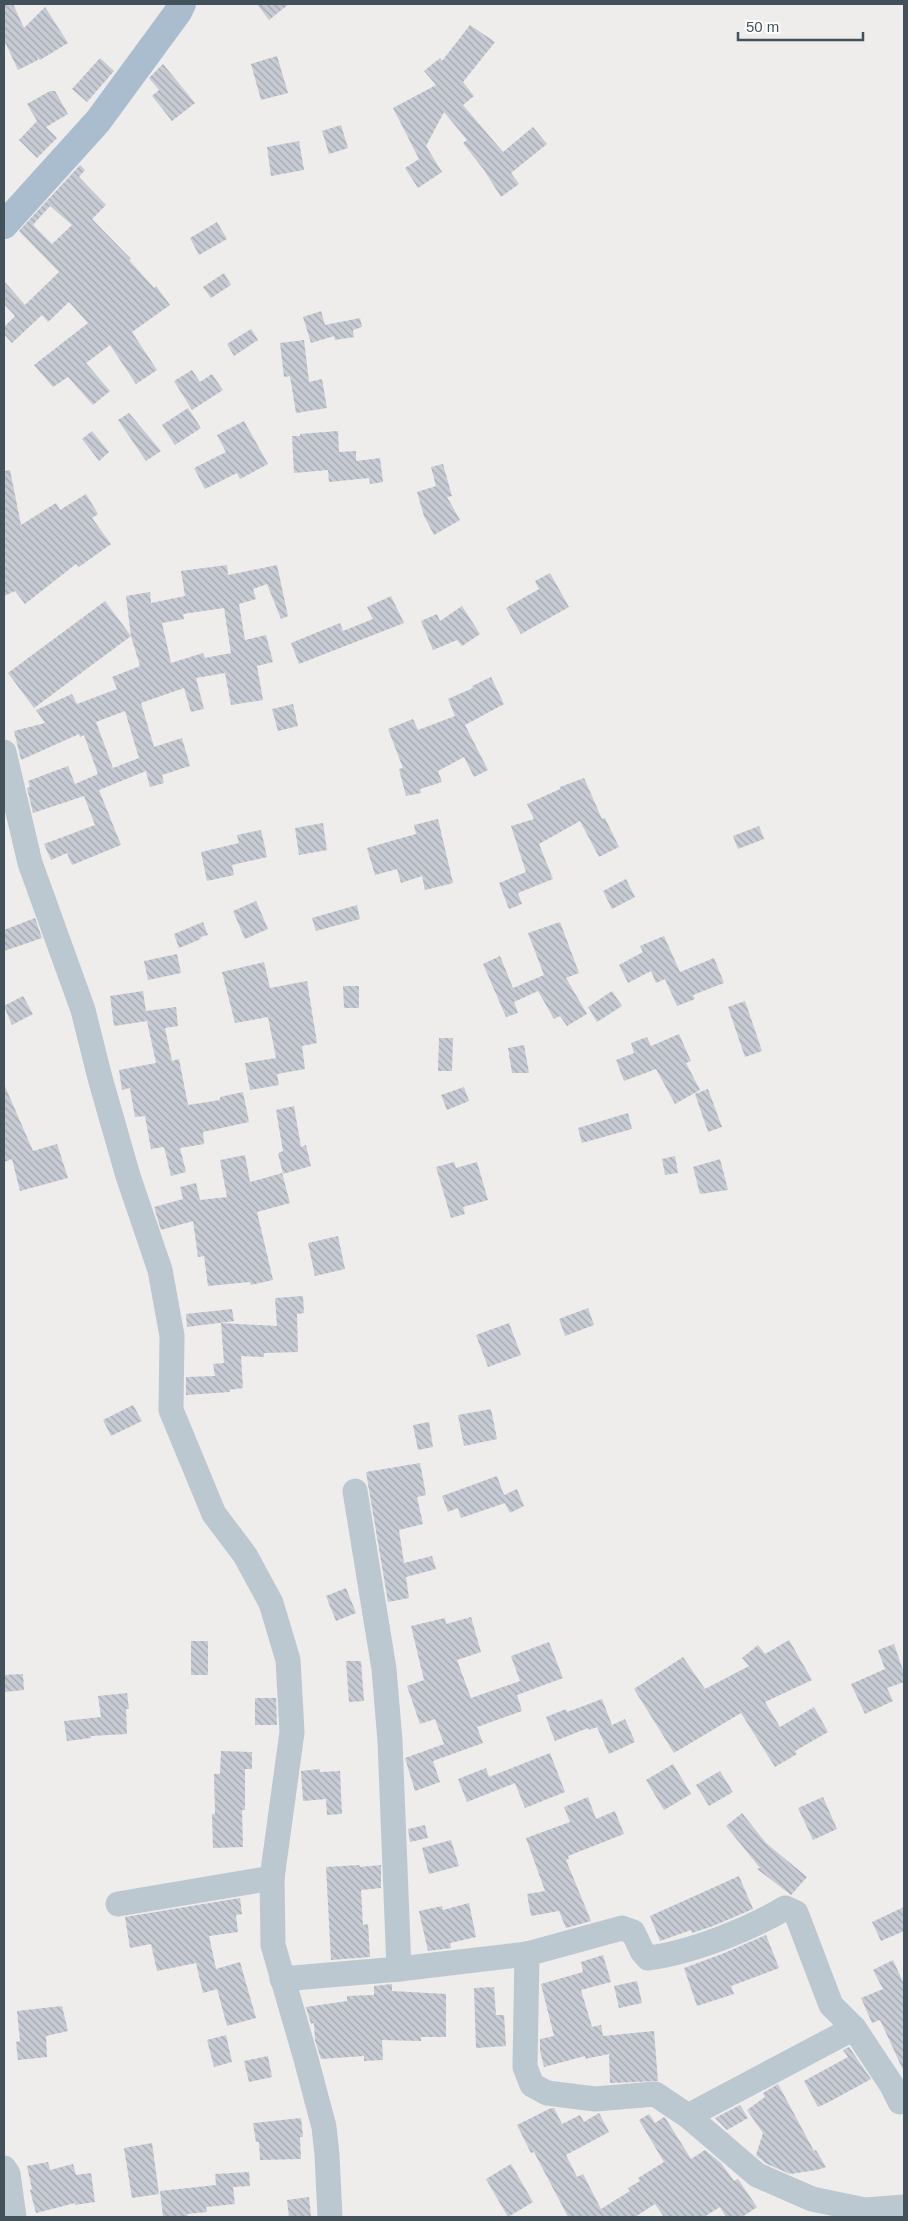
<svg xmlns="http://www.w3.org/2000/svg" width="908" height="2221" viewBox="0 0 908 2221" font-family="Helvetica,sans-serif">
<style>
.building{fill:url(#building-back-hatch);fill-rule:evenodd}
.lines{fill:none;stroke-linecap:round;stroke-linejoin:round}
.minor{stroke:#bbc8d0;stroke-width:25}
.major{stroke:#a9bdce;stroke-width:28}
</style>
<defs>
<pattern id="building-back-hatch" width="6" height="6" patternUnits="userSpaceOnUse" patternTransform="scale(1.25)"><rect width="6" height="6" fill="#c7cbd3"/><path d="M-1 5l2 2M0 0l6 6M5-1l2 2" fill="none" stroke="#a3a7ae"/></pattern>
</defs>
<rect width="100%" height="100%" fill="#efecec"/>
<g class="building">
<polygon points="4,4 13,4 24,28 45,7 68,43 40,60 37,57 38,60 18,70 4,40"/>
<polygon points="257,4 289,4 269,20"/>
<polygon points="470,25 495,42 463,82 474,96 463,105 503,152 533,127 547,144 511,173 519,184 501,197 484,170 463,143 467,140 444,112 426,146 442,172 418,188 405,168 419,159 393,108 436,85 424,71 440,58 442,61"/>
<polygon points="277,56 288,93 261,100 251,64"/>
<polygon points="100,58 114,71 87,102 72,89"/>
<polygon points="163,64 195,103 172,121 152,96 159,90 149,78"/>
<polygon points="50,91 55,91 68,114 46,127 57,138 37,158 19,140 37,121 27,104"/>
<polygon points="341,125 348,148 329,154 322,131"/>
<polygon points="299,141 304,170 271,176 267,147"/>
<path d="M80,165L85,170L79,177L106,205L92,219L131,259L129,260L154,288L156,286L170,305L132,332L157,370L136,384L110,345L86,363L110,391L93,405L68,377L53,387L34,365L88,323L69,302L48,322L42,315L12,343L4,334V327L15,316L4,304V281L25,305L59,272L19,231ZM50,206L72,225L52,244L33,225Z"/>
<polygon points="217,222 227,239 199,255 190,238"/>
<polygon points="224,273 231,285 211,298 203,287"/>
<polygon points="321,311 325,325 360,318 362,327 353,330 354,337 335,340 334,336 311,343 303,317"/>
<polygon points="251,329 258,340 234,356 227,344"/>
<polygon points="304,340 309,382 322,379 327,408 296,413 290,376 284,377 280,343"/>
<polygon points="192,370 200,382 212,374 223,390 192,410 174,381"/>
<polygon points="188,408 201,428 175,445 162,425"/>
<polygon points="129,413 161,451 146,461 118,420"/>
<polygon points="244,421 268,464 240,479 237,473 205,489 194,468 226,452 217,435"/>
<polygon points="92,431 109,452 99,461 82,439"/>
<polygon points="338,431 339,452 356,451 356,461 380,458 383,482 370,484 369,478 329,482 328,470 294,473 292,436 300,436 300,434"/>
<polygon points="443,464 452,496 447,497 460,520 434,535 424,516 417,492 436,486 431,467"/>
<polygon points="10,470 21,525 56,503 60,510 86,494 98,514 92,518 111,544 79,567 76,564 25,604 15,591 4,596 4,471"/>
<path d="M227,565L228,575L277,565L288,616L281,619L267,584L253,589L256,599L239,604L245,640L266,635L273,662L257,666L263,700L231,705L225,673L196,678L204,709L191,712L184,688L141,703L154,747L182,738L190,766L162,775L164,783L150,787L146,771L99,790L121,845L72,865L67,853L51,860L44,844L95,825L84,796L33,813L27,788L30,787L28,781L68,766L75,784L98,774L84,735L80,737L79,734L21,760L14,731L45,723L36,710L72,694L77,704L117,689L112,677L140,666L131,636L126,596L150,592L151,603L185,596L181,571ZM224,608L231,653L205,658L203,653L171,663L162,623L184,619L183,614ZM125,711L139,758L113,768L96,722Z"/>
<polygon points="550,573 569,607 521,634 506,608 539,589 535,581"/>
<polygon points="391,596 404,623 299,664 291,643 340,623 343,631 373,619 367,607"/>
<polygon points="105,601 131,636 34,708 8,673"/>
<polygon points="462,606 480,634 462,646 457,640 433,650 421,621 437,614 440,621"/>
<polygon points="491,677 504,704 465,725 488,770 474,777 464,757 438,771 442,782 420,789 421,793 406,796 399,769 403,768 388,729 413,719 418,730 455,716 448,699 473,688 472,686"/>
<polygon points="293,704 298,726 278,731 272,709"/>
<polygon points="584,778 602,819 605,818 619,847 599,857 580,821 539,844 553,879 518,893 522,904 509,909 499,883 526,872 511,826 534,819 527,804 560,789 560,787"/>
<polygon points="438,819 453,883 425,890 422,876 401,883 397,869 375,875 367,848 416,834 414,825"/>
<polygon points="323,823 327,850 299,855 295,828"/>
<polygon points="759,826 764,839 738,849 733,836"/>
<polygon points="261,830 267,857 232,865 234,875 207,881 201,852 239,843 237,835"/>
<polygon points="626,879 635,897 612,909 603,891"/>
<polygon points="256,901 268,929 245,939 233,911"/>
<polygon points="357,905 360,919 316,931 312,918"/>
<polygon points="35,918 42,938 4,951 4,930"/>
<polygon points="203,922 208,935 200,937 201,939 179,948 174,934"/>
<polygon points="560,922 579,973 566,978 587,1014 567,1026 560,1016 554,1019 538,991 514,1002 518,1013 506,1017 483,964 500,956 513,988 544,975 528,933"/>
<polygon points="664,936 680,972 714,958 724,983 693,995 695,999 677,1006 665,979 656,983 651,971 628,983 619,965 643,952 640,946"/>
<polygon points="177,954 181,973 148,980 144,961"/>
<polygon points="264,962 270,988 307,981 317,1043 302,1046 305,1069 277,1074 279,1085 250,1090 245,1063 276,1058 268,1017 235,1023 222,972"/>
<polygon points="343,986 359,986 359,1008 344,1008"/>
<polygon points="143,991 146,1011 176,1007 178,1026 165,1028 172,1061 179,1059 188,1105 220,1100 220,1097 243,1092 249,1122 203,1132 204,1144 180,1148 186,1172 171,1176 164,1147 151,1149 145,1116 135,1117 130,1088 122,1090 119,1070 156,1063 147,1021 114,1026 110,996"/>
<polygon points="612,991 622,1006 597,1022 588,1007"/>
<polygon points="23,996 33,1014 12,1025 4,1006"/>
<polygon points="745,1001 762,1051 745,1057 728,1007"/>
<polygon points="679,1034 691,1061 686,1063 700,1090 675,1104 656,1069 624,1081 616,1060 634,1053 631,1043 647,1037 651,1046"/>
<polygon points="439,1038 453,1038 452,1071 438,1071"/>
<polygon points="524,1045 529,1073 512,1073 508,1048"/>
<polygon points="4,1084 33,1151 57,1144 68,1178 20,1191 12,1159 4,1162"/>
<polygon points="464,1087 469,1101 447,1110 441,1095"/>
<polygon points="708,1089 722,1127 708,1132 695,1094"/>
<polygon points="294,1106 301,1147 306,1145 311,1166 283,1174 278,1153 283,1151 276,1110"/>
<polygon points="628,1113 632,1129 582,1143 578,1128"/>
<polygon points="245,1155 250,1182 282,1173 290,1203 257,1212 273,1280 251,1285 250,1282 208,1286 204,1256 198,1257 193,1221 161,1230 154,1207 183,1199 180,1187 196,1183 200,1200 227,1197 220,1160"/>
<polygon points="675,1156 678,1173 665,1175 662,1159"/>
<polygon points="720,1159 728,1190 700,1194 693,1167"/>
<polygon points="454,1162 456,1168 477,1162 488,1200 463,1207 465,1214 451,1218 436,1167"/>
<polygon points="338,1236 345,1269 315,1276 308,1243"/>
<polygon points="303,1296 304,1313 297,1314 298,1352 264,1353 264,1357 241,1356 243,1388 229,1390 230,1392 186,1395 186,1377 215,1376 213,1364 224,1363 221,1323 277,1326 275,1298"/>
<polygon points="588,1308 594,1325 565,1336 559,1319"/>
<polygon points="232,1309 234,1321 187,1327 186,1314"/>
<polygon points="509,1323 521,1355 488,1367 476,1335"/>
<polygon points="133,1405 142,1421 111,1436 103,1420"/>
<polygon points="491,1409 497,1439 464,1446 458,1415"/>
<polygon points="429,1422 433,1447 418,1450 413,1425"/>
<polygon points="420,1463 426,1495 417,1497 423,1524 399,1530 404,1563 432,1556 436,1569 406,1577 409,1598 388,1602 366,1472"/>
<polygon points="497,1476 504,1495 517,1489 524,1506 510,1513 505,1503 461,1518 458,1508 448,1512 442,1496"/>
<polygon points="346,1588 356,1613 336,1621 326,1596"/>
<polygon points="471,1617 481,1652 457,1660 471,1698 520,1681 511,1656 549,1642 563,1678 517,1695 522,1711 477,1727 483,1743 433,1761 440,1782 415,1791 405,1758 444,1744 435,1719 420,1724 407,1686 424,1680 411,1626 445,1618 446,1624"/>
<polygon points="789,1640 812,1680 765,1702 780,1727 814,1707 828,1732 795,1751 797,1754 775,1767 741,1713 674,1753 634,1689 683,1657 705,1689 749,1666 742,1658 758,1645 765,1654"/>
<rect x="191" y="1641" width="17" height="34"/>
<polygon points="894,1644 904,1673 904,1682 887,1688 893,1701 865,1714 851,1684 885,1669 878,1650"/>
<polygon points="346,1661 361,1661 364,1701 349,1702"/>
<polygon points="23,1674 24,1690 4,1692 4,1675"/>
<polygon points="127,1693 129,1709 126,1709 127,1734 91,1736 91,1738 67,1741 64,1721 101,1717 98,1696"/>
<polygon points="255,1698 276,1698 277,1725 255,1725"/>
<polygon points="602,1699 612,1725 625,1719 635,1742 609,1754 597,1727 589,1730 588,1728 555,1741 546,1717 566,1709 567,1712"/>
<polygon points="221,1751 252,1752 252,1769 245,1769 245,1810 242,1810 243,1847 213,1848 212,1814 215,1814 214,1774 220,1774"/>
<polygon points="550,1753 565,1792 525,1808 515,1783 467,1802 458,1779 486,1768 489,1777"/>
<polygon points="673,1764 691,1794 664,1810 646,1780"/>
<polygon points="320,1769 320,1772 340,1771 342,1814 327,1815 326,1799 303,1801 301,1771"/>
<polygon points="720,1771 733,1792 709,1806 696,1785"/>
<polygon points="588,1797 596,1819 615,1811 624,1834 568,1856 569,1859 566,1860 591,1921 566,1928 559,1911 531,1916 527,1894 545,1891 526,1838 570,1822 564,1807"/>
<polygon points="823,1797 837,1829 813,1840 798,1808"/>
<polygon points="742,1813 766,1843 807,1877 791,1895 757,1869 760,1868 726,1826"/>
<polygon points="425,1825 428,1838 410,1842 408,1829"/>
<polygon points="451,1840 459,1866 429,1874 422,1848"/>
<polygon points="359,1865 360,1867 381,1865 381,1888 361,1890 363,1925 368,1924 370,1957 331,1960 326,1867"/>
<polygon points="739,1876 753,1909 713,1926 692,1933 691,1930 660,1941 650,1916"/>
<polygon points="240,1898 242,1914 236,1915 238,1932 209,1936 216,1969 240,1962 256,2018 227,2026 217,1989 203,1993 196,1963 157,1971 151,1944 130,1948 125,1917"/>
<polygon points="469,1903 476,1937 450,1943 451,1948 428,1951 419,1911 442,1906 443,1910"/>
<polygon points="904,1907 904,1931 881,1941 872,1922"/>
<polygon points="766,1935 779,1968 731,1986 734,1994 697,2006 684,1968 722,1954"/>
<polygon points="603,1955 611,1982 581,1990 592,2027 601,2025 603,2036 654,2031 658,2081 610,2083 609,2054 585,2059 585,2056 544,2067 540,2051 540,2039 554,2036 541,1984 583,1972 581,1962"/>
<polygon points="893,1960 904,1984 904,2072 880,2020 872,2023 861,1998 883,1989 873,1970"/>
<polygon points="637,1981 642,2003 619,2008 614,1986"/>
<polygon points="392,1984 392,1991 446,1994 446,2037 421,2037 421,2041 382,2040 383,2060 364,2061 364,2056 321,2059 315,2040 314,2023 311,2024 306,2007 347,2001 347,1996 374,1995 374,1986"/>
<polygon points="494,1987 496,2015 504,2015 506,2046 476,2048 474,1988"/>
<polygon points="62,2006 68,2031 46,2036 47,2057 18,2060 16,2042 20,2041 17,2011"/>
<polygon points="226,2035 232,2062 214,2067 207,2040"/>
<polygon points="849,2047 871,2079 829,2102 818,2107 804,2081 848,2057 843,2050"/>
<polygon points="268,2056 272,2077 249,2082 244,2061"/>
<polygon points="778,2084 814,2151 816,2150 826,2167 817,2170 790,2174 765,2163 756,2155 763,2133 747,2110 765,2097 763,2093"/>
<polygon points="740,2105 748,2118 727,2130 715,2118"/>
<polygon points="551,2108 554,2108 562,2124 580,2115 584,2122 599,2113 609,2132 566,2155 577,2177 583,2174 601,2209 630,2191 628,2188 640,2181 638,2178 664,2162 639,2120 649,2114 655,2123 664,2117 666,2119 691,2159 705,2150 721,2163 734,2181 738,2179 757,2207 742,2217 726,2217 720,2207 704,2217 664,2217 655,2204 635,2217 568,2217 534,2152 531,2153 517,2125"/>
<polygon points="301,2118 303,2137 300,2137 301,2159 260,2160 259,2142 256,2142 253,2123"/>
<polygon points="152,2143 159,2194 132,2198 124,2148"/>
<polygon points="48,2162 50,2170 73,2164 76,2175 91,2173 95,2202 75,2205 75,2203 36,2213 30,2190 32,2189 27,2166"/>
<polygon points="511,2164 533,2202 508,2217 486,2179"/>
<polygon points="249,2172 250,2186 233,2187 235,2204 206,2207 207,2212 187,2214 188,2217 163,2217 160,2191 216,2185 215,2174"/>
<polygon points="309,2197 311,2217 289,2217 287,2200"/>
</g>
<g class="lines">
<g class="minor">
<polyline points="4,752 30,863 83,1010 100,1078 128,1176 160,1270 172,1336 171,1410 214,1514 245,1555 271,1603 288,1660 292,1732 272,1878 273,1945 306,2059 324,2127 327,2155 330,2217"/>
<polyline points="355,1491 384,1669 390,1741 399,1969"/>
<polyline points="118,1904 272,1878"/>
<polyline points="527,1954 525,2067 532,2085 547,2093 595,2099 655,2094 688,2116 757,2175 812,2199 865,2210 904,2207"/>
<path d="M282,1979L399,1969L527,1954L622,1928L633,1932L642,1951L648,1958C689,1953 749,1930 785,1908L796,1913L831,2005L854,2028L891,2084L900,2102L904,2100"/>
<polyline points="688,2116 854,2028"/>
<polyline points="4,2168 8,2174 14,2217"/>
</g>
<polyline class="major" points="4,225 98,121 178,12 182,4"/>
</g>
<rect width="908" height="2221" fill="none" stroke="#43515b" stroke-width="10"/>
<path d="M738 32v8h125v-8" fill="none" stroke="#43515b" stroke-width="2.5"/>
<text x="746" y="32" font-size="15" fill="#43515b" stroke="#ffffff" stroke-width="4" paint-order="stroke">50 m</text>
</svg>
